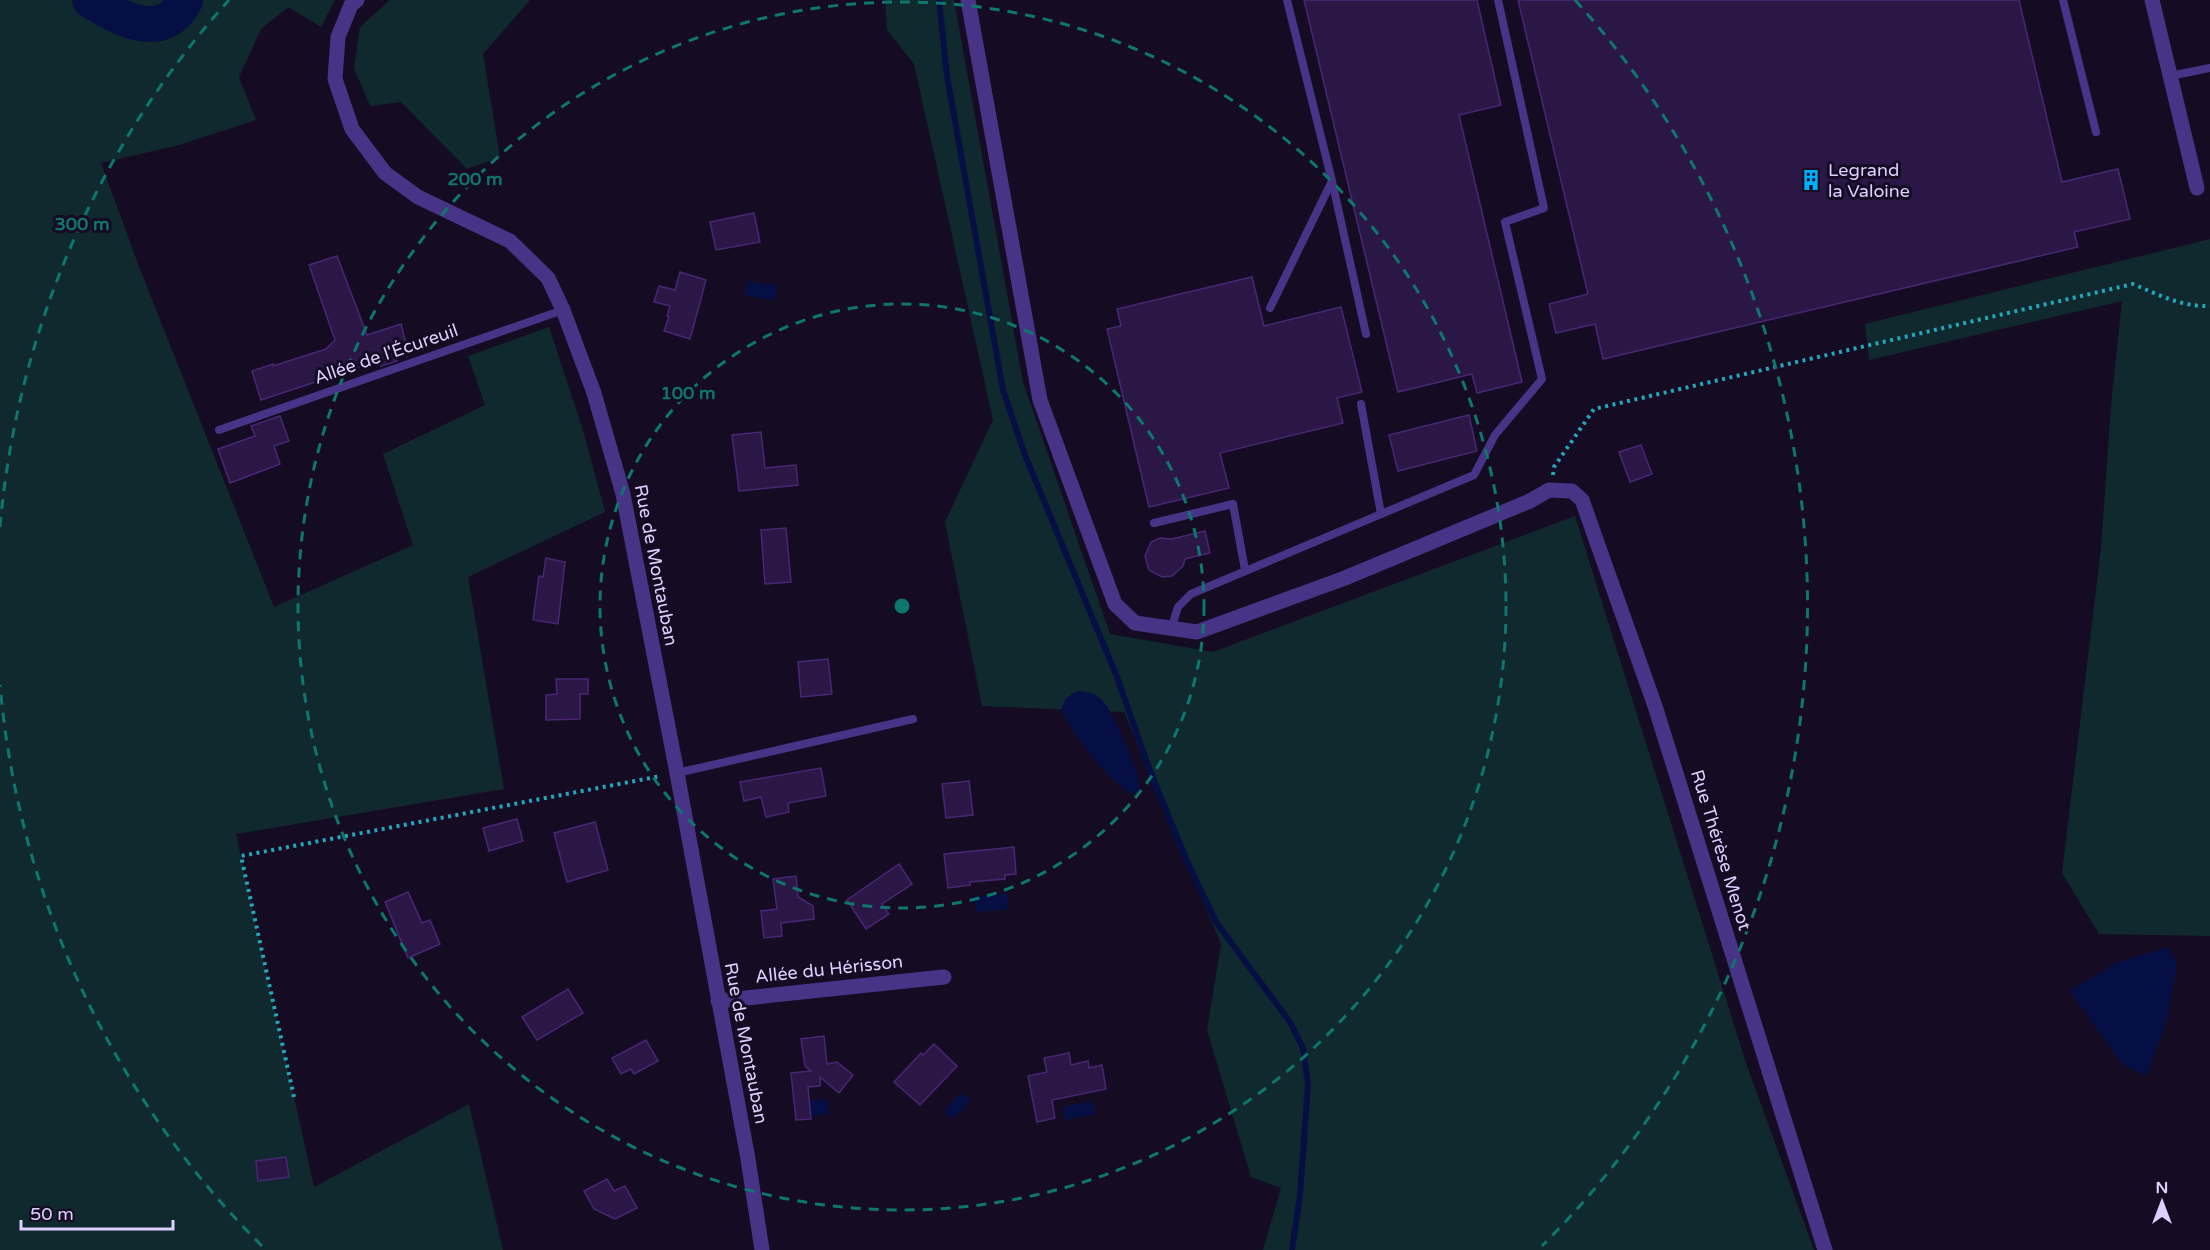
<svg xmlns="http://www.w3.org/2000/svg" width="2210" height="1250" viewBox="0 0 2210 1250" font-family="'Varela Round',sans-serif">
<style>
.green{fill:#0f292e}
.water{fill:#060f43}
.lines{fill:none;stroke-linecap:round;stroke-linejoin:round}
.stream{stroke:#060f43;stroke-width:6}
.river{stroke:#060f43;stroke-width:36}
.building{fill:#2b1746;stroke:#472774;stroke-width:1.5}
.path{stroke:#26a6bc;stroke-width:4;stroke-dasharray:3 4.5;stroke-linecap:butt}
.service{stroke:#483486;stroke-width:8}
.minor{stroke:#483486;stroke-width:15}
.tertiary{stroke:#483486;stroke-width:15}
.ring{fill:none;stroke:#0f766e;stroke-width:3;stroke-dasharray:10 8}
.labels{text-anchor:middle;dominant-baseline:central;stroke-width:6;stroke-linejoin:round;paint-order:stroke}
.poi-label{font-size:18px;fill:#dfcfff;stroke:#150c24;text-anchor:start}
.street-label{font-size:18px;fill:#dfcfff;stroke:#150c24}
.centre{fill:#0f766e;stroke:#150c24;stroke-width:3}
.ring-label{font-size:18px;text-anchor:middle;font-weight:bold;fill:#0f766e;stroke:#150c24;stroke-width:6;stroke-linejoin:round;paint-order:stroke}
</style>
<rect width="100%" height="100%" fill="#150c24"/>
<g class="green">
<polygon points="0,0 335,0 321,27 288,7 261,29 239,77 256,120 179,145 101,163 138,264 274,607 413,545 383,454 485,405 468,356 549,327 583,430 605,512 468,577 504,789 236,834 314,1187 469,1104 503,1250 0,1250"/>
<polygon points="390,0 530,0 483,54 500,157 467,169 401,102 370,106 354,68 360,27"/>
<polygon points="885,0 954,0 1023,382 1110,634 1213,652 1575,516 1746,1063 1814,1250 1263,1250 1281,1188 1251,1177 1207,1030 1221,944 1124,712 982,706 945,522 993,420 914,64 887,30"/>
<polygon points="2210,239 2210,936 2099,934 2062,873 2101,548 2111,405 2122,301 1869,360 1865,324"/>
</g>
<g class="water">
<polygon points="747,281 777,285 775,300 745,296"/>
<path d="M1078,691C1087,692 1093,692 1100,698C1113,708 1141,775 1140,791L1132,795C1102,773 1079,743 1061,710L1066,698Z"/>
<polygon points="1007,893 1009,909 976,912 974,897"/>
<polygon points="2168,947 2177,963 2168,1017 2146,1077 2121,1063 2070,991 2115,963"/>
<polygon points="962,1092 971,1100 954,1118 948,1116 945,1109"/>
<polygon points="827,1099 829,1114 802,1117 797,1102"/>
<polygon points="1092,1101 1095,1114 1065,1120 1062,1107"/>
</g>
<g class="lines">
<polyline class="stream" points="939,0 947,76 1003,390 1025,455 1117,677 1150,771 1187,861 1216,922 1290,1022 1303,1048 1308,1084 1300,1195 1292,1250"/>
<path class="river" d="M90,0C120,19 164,43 185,0"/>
</g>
<g class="building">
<polygon points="1304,0 1477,0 1501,105 1459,115 1522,382 1477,393 1472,374 1398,392"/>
<polygon points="1518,0 2019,0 2062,182 2118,169 2130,219 2074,232 2078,247 1603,359 1595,324 1556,333 1549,304 1588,294"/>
<polygon points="754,213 760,242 716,250 710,222"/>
<polygon points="337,256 367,335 401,324 408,351 395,356 397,361 381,366 379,361 261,400 252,371 273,364 273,366 326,349 335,340 309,265"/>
<polygon points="680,272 706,280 690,339 664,331 669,317 667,316 670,306 654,302 659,286 675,290"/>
<polygon points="1252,277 1264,326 1341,307 1362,392 1337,398 1343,423 1220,453 1229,488 1149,507 1107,329 1121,326 1117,309"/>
<polygon points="1469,415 1477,451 1398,471 1389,435"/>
<polygon points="280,416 289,441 274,446 280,464 230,483 218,449 255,436 251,426"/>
<polygon points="761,432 765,468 796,465 798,485 739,491 732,435"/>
<polygon points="1641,445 1652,474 1630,482 1619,452"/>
<polygon points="786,528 791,582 765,584 761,530"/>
<polygon points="1205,531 1210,553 1185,559 1183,566 1172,576 1162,577 1149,570 1145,556 1151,542 1160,538 1172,539"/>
<polygon points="546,558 565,562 558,624 533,620 539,576 543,577"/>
<polygon points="828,659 832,694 801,697 798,662"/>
<polygon points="556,679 588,679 588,694 580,694 580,719 546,720 546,695 557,694"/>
<polygon points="821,768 826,796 788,803 789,812 766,817 761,797 744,801 740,782"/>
<polygon points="969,781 973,815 946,818 942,784"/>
<polygon points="517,819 523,841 489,851 483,828"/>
<polygon points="595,822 608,870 567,882 554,833"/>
<polygon points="1014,847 1016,874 1005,875 1005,879 970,882 970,885 948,888 944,854"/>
<polygon points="899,864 912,884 882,904 889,914 866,929 847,900"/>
<polygon points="796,876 798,897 813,906 814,919 781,923 782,936 764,938 761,911 777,909 773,879"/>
<polygon points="408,892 422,923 430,920 440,944 408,958 385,902"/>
<polygon points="568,989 583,1013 537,1040 522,1017"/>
<polygon points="824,1036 827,1064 837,1062 853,1075 839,1093 820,1077 820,1086 808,1087 811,1119 796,1120 791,1073 811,1071 805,1066 801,1039"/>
<polygon points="646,1040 658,1061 634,1074 631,1069 621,1074 612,1058"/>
<polygon points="934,1044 957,1066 920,1105 894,1082 921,1053 923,1055"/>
<polygon points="1069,1053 1071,1065 1088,1061 1089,1068 1102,1065 1106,1089 1052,1100 1055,1118 1037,1122 1028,1076 1047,1072 1044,1058"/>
<polygon points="286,1157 289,1177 258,1181 256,1161"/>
<polygon points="607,1179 614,1191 625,1186 637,1208 615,1219 594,1209 584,1191"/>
</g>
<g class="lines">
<g class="path">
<path d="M1553,475L1554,467L1594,409L2133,284C2159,295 2182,307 2210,306"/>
<polyline points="294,1097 241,856 661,776"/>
</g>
<g class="service">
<polyline points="1287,0 1332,181 1366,334"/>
<polyline points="2063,0 2096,132"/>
<polyline points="2170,76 2210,68"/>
<polyline points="1270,308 1332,181"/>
<polyline points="1361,404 1381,514"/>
<polyline points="219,430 563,310"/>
<polyline points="1154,523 1233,504 1245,570"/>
<polyline points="1171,629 1178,607 1191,594 1474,475 1495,435 1542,379 1505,222 1544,208 1498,0"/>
<polyline points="677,773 913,719"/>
</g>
<g class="minor">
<polyline points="968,0 1040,400 1115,604 1135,623 1197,632 1345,578 1530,501 1549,490 1572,491 1582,500 1655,706 1825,1250"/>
<polyline points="2152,0 2197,188"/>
<polyline points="718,1001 944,977"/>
</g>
<polyline class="tertiary" points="357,0 351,5 338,37 335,79 352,129 385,173 418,197 510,241 548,278 563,310 594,393 623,494 677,773 748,1159 762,1250"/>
</g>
<g class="ring">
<circle cx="902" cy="606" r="302"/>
<circle cx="902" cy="606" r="604"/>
<path d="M262 1246A905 905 0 0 1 0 685M0 527A905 905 0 0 1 229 0M1575 0A905 905 0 0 1 1542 1246"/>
</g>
<defs>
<symbol id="building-bare" viewBox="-9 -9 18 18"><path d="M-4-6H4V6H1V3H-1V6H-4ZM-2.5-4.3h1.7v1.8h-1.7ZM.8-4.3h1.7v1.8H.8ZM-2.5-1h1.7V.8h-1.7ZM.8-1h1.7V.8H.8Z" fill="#00adfa" stroke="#150c24" stroke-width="2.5" paint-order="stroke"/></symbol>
</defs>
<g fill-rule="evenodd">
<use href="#building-bare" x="1796" y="165" width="30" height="30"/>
</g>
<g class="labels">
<g class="poi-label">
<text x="1828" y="170">Legrand<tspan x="1828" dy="21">la Valoine</tspan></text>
</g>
<g class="street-label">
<text transform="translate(386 354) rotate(-19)">Allée de l'Écureuil</text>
<text transform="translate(656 565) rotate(79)">Rue de Montauban</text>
<text transform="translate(1721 850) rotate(73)">Rue Thérèse Menot</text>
<text transform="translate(829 969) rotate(-6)">Allée du Hérisson</text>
<text transform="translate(746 1043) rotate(79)">Rue de Montauban</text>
</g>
</g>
<circle cx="902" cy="606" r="9" class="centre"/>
<g class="ring-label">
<text x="475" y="185">200 m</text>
<text x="82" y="230">300 m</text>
<text x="688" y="399">100 m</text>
</g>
<g transform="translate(2162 1202)" stroke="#150c24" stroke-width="4.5" paint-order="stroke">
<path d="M0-4.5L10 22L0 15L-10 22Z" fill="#dfcfff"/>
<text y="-9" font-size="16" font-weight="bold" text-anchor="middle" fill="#dfcfff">N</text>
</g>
<path d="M21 1220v9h152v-9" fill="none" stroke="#dfcfff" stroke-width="3"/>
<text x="30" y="1220" font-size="18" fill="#dfcfff" stroke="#150c24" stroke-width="4.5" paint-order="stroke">50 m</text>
</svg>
